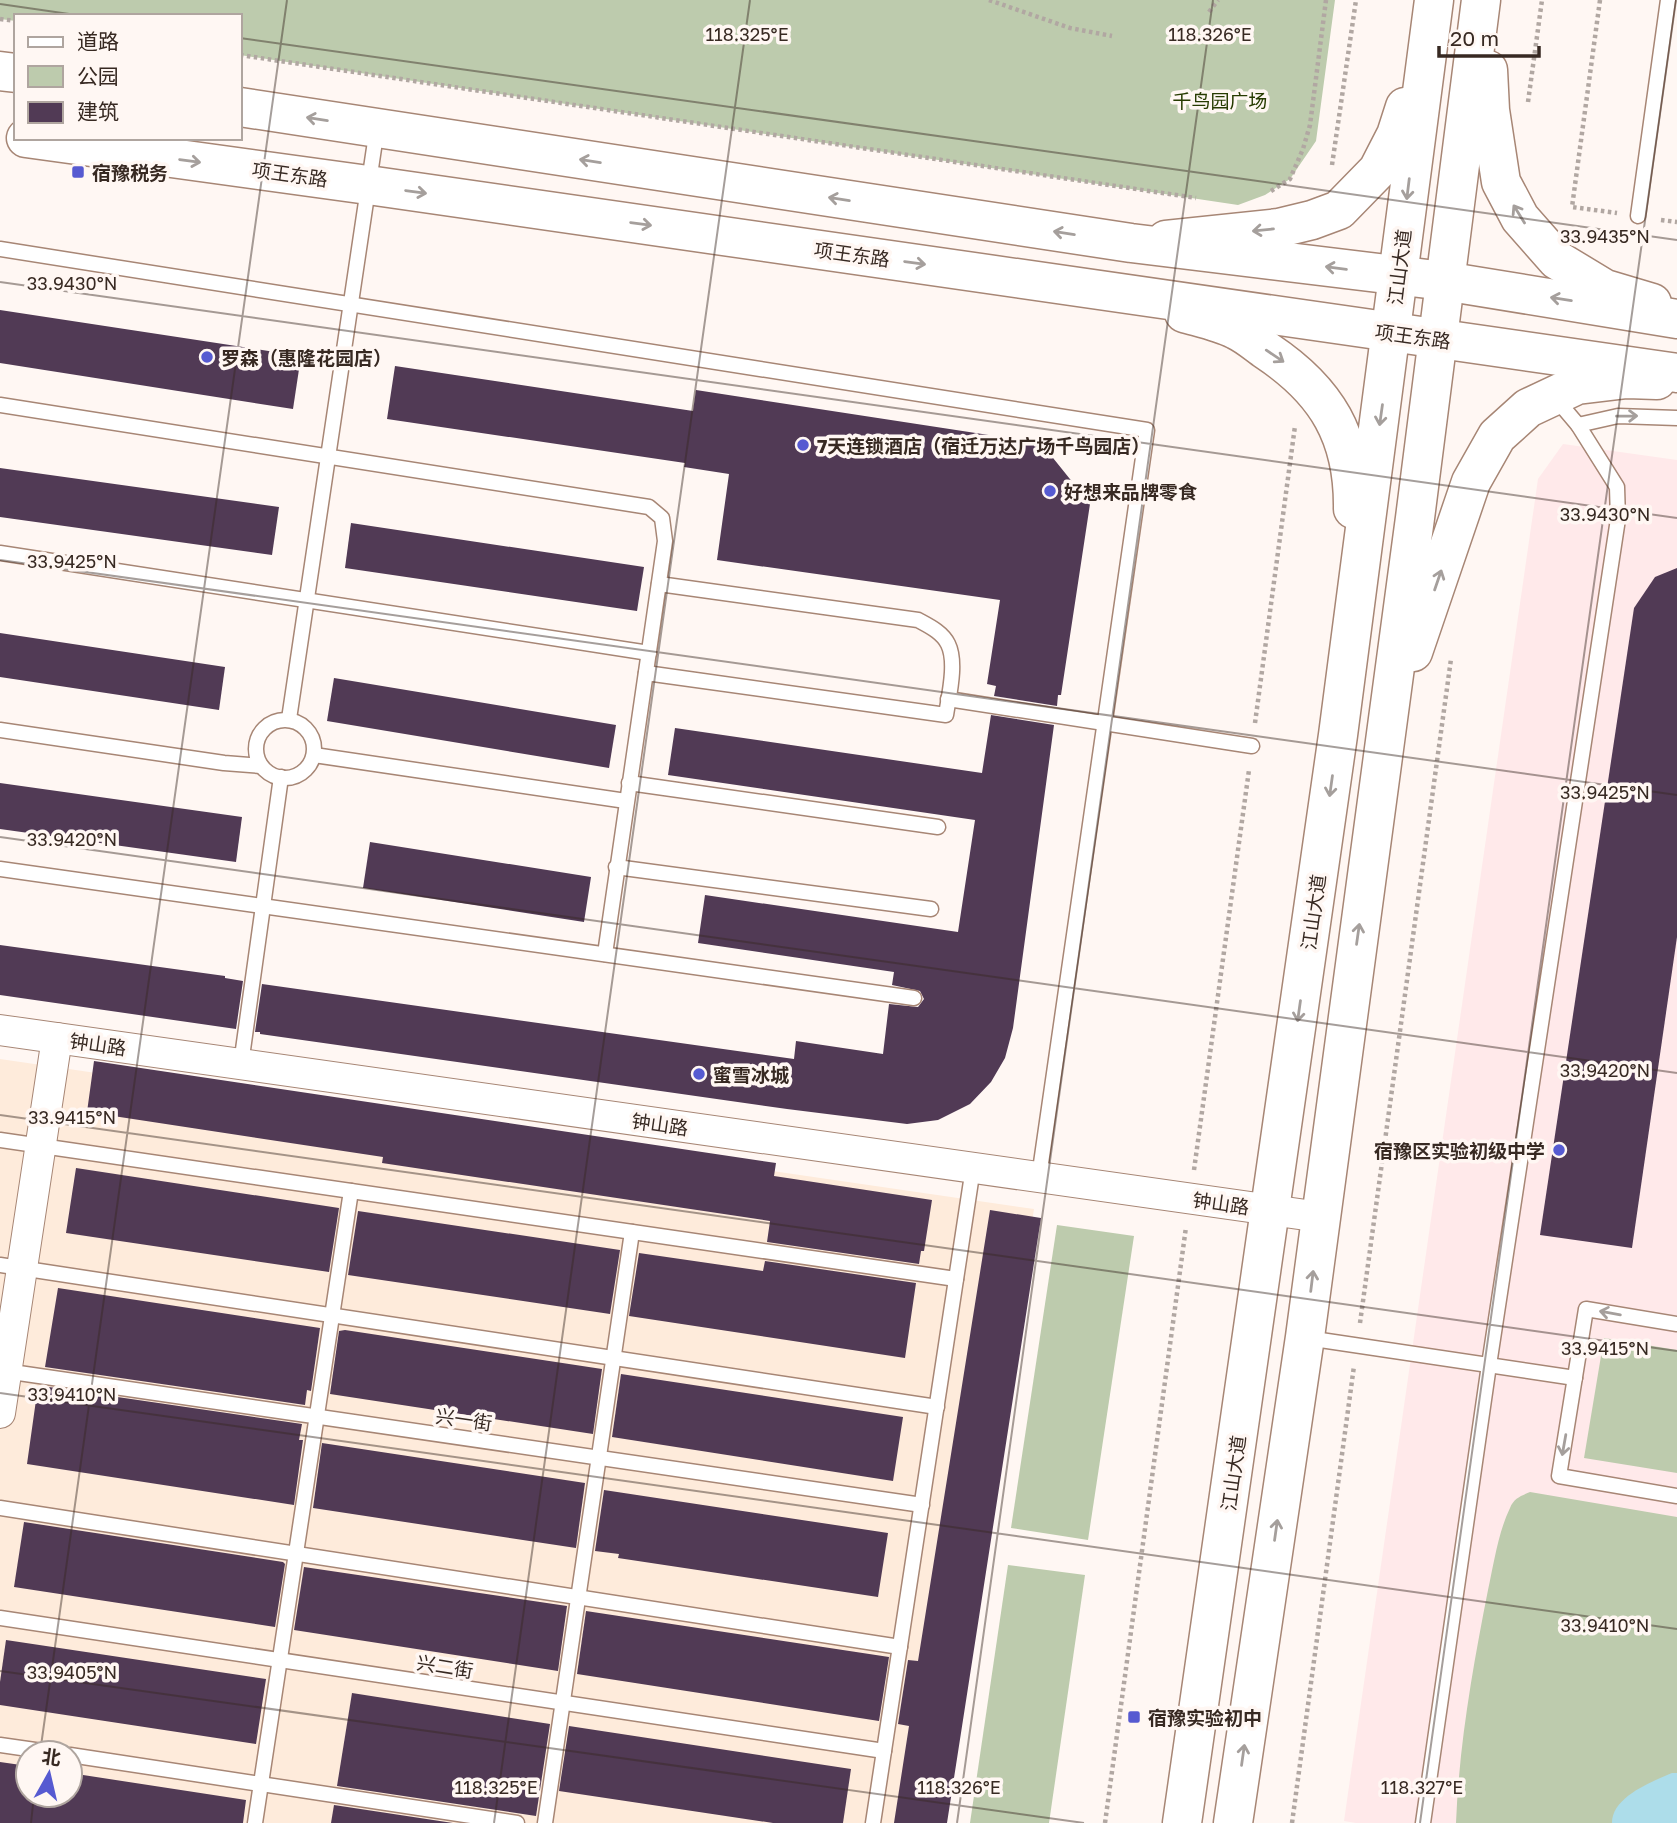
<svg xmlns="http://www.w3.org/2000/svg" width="1677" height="1823" viewBox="0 0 1677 1823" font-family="'Golos Text','Noto Sans SC',sans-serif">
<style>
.commercial{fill:#feebdb;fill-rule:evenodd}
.education{fill:#ffe9ea}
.green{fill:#bdcbad}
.water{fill:#adddea}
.building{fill:#513a55}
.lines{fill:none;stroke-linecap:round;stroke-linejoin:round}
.lane-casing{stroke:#a78675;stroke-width:17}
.street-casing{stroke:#a78675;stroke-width:32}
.secondary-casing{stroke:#a78675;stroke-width:41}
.primary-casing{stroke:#a78675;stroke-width:41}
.path{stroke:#b1a7a2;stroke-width:4.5;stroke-dasharray:3.5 3.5;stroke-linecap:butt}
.lane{stroke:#fff;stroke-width:14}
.street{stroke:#fff;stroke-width:30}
.secondary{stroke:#fff;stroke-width:38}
.primary{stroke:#fff;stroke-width:38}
.oneway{stroke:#a59f9c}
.ticks{fill:none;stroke:#372922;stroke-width:2;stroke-opacity:0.45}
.poi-dot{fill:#565ad1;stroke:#fff7f3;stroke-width:2.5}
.labels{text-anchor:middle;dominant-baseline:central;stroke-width:7;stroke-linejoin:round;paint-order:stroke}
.park-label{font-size:19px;fill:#273b01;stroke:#fff7f3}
.poi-label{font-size:19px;font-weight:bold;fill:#372922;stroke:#fff7f3;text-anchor:start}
.street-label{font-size:19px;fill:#372922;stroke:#fff7f3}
.ticks-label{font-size:18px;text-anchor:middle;fill:#372922;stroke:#fff7f3;stroke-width:7;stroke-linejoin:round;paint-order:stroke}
</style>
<rect width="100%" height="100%" fill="#fff7f3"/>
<path class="commercial" d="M0,1059L1034,1209L940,1823H0ZM28,1753H70V1795H28Z"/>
<polygon class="education" points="1563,444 1677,460 1677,1823 1356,1823 1344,1821 1538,479"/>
<g class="green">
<polygon points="0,0 1335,0 1316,141 1290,179 1265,195 1238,205 240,55 240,16 16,16 16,21 0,19"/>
<polygon points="1057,1225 1134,1236 1088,1540 1011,1528"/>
<polygon points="1604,1338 1677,1350 1677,1473 1584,1458"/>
<path d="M1530,1492L1677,1517V1823H1456C1459,1745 1473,1666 1488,1590C1494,1563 1498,1533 1510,1508C1514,1498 1521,1496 1530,1492Z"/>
<polygon points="1008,1565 1085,1575 1049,1823 970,1823"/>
</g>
<path class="water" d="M1672,1773H1677V1823H1612C1612,1797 1651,1782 1672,1773Z"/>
<g class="building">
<polygon points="0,310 301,356 293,409 0,363"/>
<polygon points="395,366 693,411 696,390 1041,443 1090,504 1061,695 1058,695 1057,706 994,696 996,686 987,684 1000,600 717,560 729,474 684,467 685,463 387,419"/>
<polygon points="0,468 279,507 272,555 0,517"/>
<polygon points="351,523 644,567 637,611 345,568"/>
<polygon points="1677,568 1677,937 1632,1248 1540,1235 1634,608 1655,577"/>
<polygon points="0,633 225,667 219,710 0,677"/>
<polygon points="334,678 616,725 609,768 327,721"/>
<polygon points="991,715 1054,725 1013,1028 1005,1058 991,1082 970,1104 938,1120 907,1124 787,1109 260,1034 260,1032 255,1032 262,984 794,1059 796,1041 883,1054 889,1004 918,1007 924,999 920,991 892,985 894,972 698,943 705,895 958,932 975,820 668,775 675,728 982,773"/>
<polygon points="0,783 242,817 236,862 0,829"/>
<polygon points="370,842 591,877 584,922 363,888"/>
<polygon points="0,945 225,976 225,978 243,981 236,1029 0,995"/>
<polygon points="94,1061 776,1163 774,1176 932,1200 924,1251 921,1251 919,1264 767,1242 770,1221 382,1163 383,1157 87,1112"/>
<polygon points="76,1168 339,1208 329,1272 66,1233"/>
<polygon points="990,1210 1041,1218 947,1823 894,1823 909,1726 898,1724 908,1660 918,1661"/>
<polygon points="358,1211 620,1250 610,1314 348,1275"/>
<polygon points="639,1253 763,1271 765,1261 916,1283 905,1358 629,1316"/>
<polygon points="58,1288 320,1328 311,1391 307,1390 305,1405 45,1367"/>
<polygon points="345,1330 602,1369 593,1434 330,1394 339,1331"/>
<polygon points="621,1374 903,1417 893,1481 612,1437"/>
<polygon points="42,1386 302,1424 299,1440 303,1440 294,1505 27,1464 36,1400 40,1401"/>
<polygon points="322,1443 585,1483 576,1548 313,1508"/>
<polygon points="604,1490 888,1533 878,1597 618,1558 619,1554 595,1551"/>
<polygon points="24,1522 283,1562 285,1564 275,1627 14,1587"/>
<polygon points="304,1567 567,1606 558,1671 294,1630"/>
<polygon points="586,1611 889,1657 879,1721 577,1674"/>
<polygon points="6,1640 266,1679 256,1744 0,1705 0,1682"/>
<polygon points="352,1693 550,1724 536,1816 337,1786"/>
<polygon points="569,1726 851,1769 843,1823 773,1823 559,1791"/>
<polygon points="0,1762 28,1766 28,1795 70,1795 70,1773 246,1800 243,1823 0,1823"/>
<polygon points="334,1805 453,1823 331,1823"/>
</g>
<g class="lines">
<defs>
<g id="lane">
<polyline points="1638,216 1668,0"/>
<polyline points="0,249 1147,430 1039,1177"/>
<polyline points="0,405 649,507 662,518 665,541 605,954"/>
<polyline points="1578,425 1618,416 1677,418"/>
<polyline points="0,553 649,653"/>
<path d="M646,673L946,715C949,695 957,662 948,644C942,632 929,626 918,620L659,584"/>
<polyline points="948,699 1252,746"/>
<polyline points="289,719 377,128"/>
<circle cx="285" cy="749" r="29"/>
<polyline points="0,730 224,763 261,766"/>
<polyline points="314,755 626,801"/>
<polyline points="629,783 938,827"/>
<polyline points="616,867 931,909"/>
<polyline points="0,869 914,998"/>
<polyline points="241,1064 281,777"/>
<polyline points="0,1140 956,1279"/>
<polyline points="0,1265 937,1407"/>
<polyline points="1677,1324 1586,1309 1559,1476 1677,1496"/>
<polyline points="1307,1338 1575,1378"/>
<polyline points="5,1371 922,1505"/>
<polyline points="0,1508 900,1647"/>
<polyline points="0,1618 884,1751"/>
<polyline points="0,1745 56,1753"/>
<polyline points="70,1755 517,1823"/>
<polyline points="255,1823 351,1191"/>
<polyline points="545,1823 632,1232"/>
<polyline points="873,1823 973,1168"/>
<polyline points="1423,1823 1489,1365 1618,519 1617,487 1578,425 1556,399"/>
</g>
<g id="street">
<polyline points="0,1030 1320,1217"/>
<polyline points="0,1413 57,1038"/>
</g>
<g id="secondary">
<polyline points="1488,70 1490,110 1501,182 1520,218 1557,260 1605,289 1652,303"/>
<polyline points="1166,240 1279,228 1312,220 1339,210 1378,170 1396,135 1405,107"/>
<path d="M1184,313C1201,318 1220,322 1236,330C1247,335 1257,344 1267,351C1327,391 1354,437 1353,509"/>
<polyline points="1413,652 1471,482 1497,436 1528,408 1577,385 1627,379 1657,380"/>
<polyline points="1182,1823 1338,735 1434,0"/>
<polyline points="1233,1823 1305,1337 1415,518 1481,0"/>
</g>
<g id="primary">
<polyline points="0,71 16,73"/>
<polyline points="240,107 1131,243 1444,281 1677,319"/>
<polyline points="26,138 368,185 1677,373"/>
</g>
</defs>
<use href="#lane" class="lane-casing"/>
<use href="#street" class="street-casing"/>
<use href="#secondary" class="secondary-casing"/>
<use href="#primary" class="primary-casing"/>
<g class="path">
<polyline points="989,0 1070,28 1112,36"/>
<polyline points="1600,0 1572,207 1617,213"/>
<polyline points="1209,12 1218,0"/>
<polyline points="0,19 16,21"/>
<polyline points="240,55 1196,198"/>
<polyline points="1528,102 1542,0"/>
<polyline points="1332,165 1356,0"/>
<polyline points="1271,191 1290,179 1303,149 1310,125 1326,0"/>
<polyline points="1661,220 1677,222"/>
<polyline points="1255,723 1295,426"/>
<polyline points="1194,1170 1249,770"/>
<polyline points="1360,1323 1451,659"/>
<polyline points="1105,1823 1186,1227"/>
<polyline points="1292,1823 1354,1366"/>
</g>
<use href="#lane" class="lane"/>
<use href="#street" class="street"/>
<use href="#secondary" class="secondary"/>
<use href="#primary" class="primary"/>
</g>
<defs><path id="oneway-shaft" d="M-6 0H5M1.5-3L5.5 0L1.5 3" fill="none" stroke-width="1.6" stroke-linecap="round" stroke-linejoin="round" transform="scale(1.75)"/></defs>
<g class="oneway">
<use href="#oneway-shaft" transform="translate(317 119) rotate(-171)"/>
<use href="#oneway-shaft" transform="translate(190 161) rotate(8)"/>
<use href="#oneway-shaft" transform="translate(590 161) rotate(-171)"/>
<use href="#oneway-shaft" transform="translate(1408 189) rotate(97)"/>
<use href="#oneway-shaft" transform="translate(416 192) rotate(8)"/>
<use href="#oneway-shaft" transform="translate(839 199) rotate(-171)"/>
<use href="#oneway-shaft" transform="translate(1519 214) rotate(-122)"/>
<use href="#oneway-shaft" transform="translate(641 224) rotate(8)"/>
<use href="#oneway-shaft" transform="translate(1263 230) rotate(174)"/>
<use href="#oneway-shaft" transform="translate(1064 233) rotate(-171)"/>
<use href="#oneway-shaft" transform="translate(915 263) rotate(8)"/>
<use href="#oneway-shaft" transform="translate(1336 268) rotate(-173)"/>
<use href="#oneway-shaft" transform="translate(1561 299) rotate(-171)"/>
<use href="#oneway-shaft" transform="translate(1275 356) rotate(34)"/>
<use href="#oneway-shaft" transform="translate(1381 415) rotate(98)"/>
<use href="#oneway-shaft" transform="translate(1627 416) rotate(-1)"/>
<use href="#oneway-shaft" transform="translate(1438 580) rotate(-71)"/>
<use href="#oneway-shaft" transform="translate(1331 786) rotate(98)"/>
<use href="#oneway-shaft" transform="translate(1358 934) rotate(-82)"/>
<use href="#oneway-shaft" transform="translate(1299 1011) rotate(98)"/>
<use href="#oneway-shaft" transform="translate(1312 1281) rotate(-83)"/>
<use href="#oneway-shaft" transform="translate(1610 1313) rotate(-170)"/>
<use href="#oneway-shaft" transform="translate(1564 1445) rotate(100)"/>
<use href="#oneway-shaft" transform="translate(1276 1530) rotate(-82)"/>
<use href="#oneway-shaft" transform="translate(1243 1755) rotate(-82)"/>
</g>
<path class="ticks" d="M0,4L83,16M240,38L1677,240M0,282L1677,518M0,560L1677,795M0,837L1677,1073M0,1115L1677,1351M0,1393L1677,1629M0,1671L1084,1823M40,1753L287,0M31,1823L34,1795M494,1823L750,0M957,1823L1213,0M1420,1823L1676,0"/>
<g class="poi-dot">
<rect x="71" y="165" width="14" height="14" rx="3.5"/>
<circle cx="207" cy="357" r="7"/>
<circle cx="803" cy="445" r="7"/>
<circle cx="1050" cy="491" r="7"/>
<circle cx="699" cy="1074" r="7"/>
<circle cx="1559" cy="1150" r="7"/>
<rect x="1127" y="1710" width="14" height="14" rx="3.5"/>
</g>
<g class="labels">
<g class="park-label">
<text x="1220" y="100">千鸟园广场</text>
</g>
<g class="poi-label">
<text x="92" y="172">宿豫税务</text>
<text x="221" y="357">罗森（惠隆花园店）</text>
<text x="817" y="445">7天连锁酒店（宿迁万达广场千鸟园店）</text>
<text x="1064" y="491">好想来品牌零食</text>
<text x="713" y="1074">蜜雪冰城</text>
<text x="1545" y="1150" text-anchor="end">宿豫区实验初级中学</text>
<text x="1148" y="1717">宿豫实验初中</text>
</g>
<g class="street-label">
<text transform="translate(290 174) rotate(8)">项王东路</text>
<text transform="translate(852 254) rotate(8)">项王东路</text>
<text transform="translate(1399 267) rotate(-83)">江山大道</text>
<text transform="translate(1413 336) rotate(8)">项王东路</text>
<text transform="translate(1313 912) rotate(-82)">江山大道</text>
<text transform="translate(98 1044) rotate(8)">钟山路</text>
<text transform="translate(660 1124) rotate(8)">钟山路</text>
<text transform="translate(1221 1203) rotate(8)">钟山路</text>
<text transform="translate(464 1419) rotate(8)">兴一街</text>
<text transform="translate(1233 1473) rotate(-82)">江山大道</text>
<text transform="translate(445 1666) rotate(9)">兴二街</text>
</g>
</g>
<g class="ticks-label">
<text x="747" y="41">118.325°E</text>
<text x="1210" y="41">118.326°E</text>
<text x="1605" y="243">33.9435°N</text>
<text x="72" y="290">33.9430°N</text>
<text x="1605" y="521">33.9430°N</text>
<text x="72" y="568">33.9425°N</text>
<text x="1605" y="799">33.9425°N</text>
<text x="72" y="846">33.9420°N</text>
<text x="1605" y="1077">33.9420°N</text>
<text x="72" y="1124">33.9415°N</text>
<text x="1605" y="1355">33.9415°N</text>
<text x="72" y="1401">33.9410°N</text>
<text x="1605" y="1632">33.9410°N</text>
<text x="72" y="1679">33.9405°N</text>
<text x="496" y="1794">118.325°E</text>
<text x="959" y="1794">118.326°E</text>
<text x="1422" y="1794">118.327°E</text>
</g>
<rect x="14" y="14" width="228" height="126" fill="#fff7f3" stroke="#afa59f" stroke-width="2"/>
<rect x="28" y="37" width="35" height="10" fill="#ffffff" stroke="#afa59f" stroke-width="2"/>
<text x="77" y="49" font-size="21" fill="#372922">道路</text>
<rect x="28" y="66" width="35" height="21" fill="#bdcbad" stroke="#afa59f" stroke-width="2"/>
<text x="77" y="84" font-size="21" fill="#372922">公园</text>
<rect x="28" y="102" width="35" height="21" fill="#513a55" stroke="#afa59f" stroke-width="2"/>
<text x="77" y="119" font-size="21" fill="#372922">建筑</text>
<g transform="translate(49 1774) rotate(8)"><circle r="33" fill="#fff7f3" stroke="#afa59f" stroke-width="2"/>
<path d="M0-5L12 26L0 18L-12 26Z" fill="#565ad1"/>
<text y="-10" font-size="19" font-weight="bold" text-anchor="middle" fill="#372922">北</text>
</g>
<path d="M1439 46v10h100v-10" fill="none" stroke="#372922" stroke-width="3.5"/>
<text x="1450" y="46" font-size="21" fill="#372922" stroke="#fff7f3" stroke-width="5" paint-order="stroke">20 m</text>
</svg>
